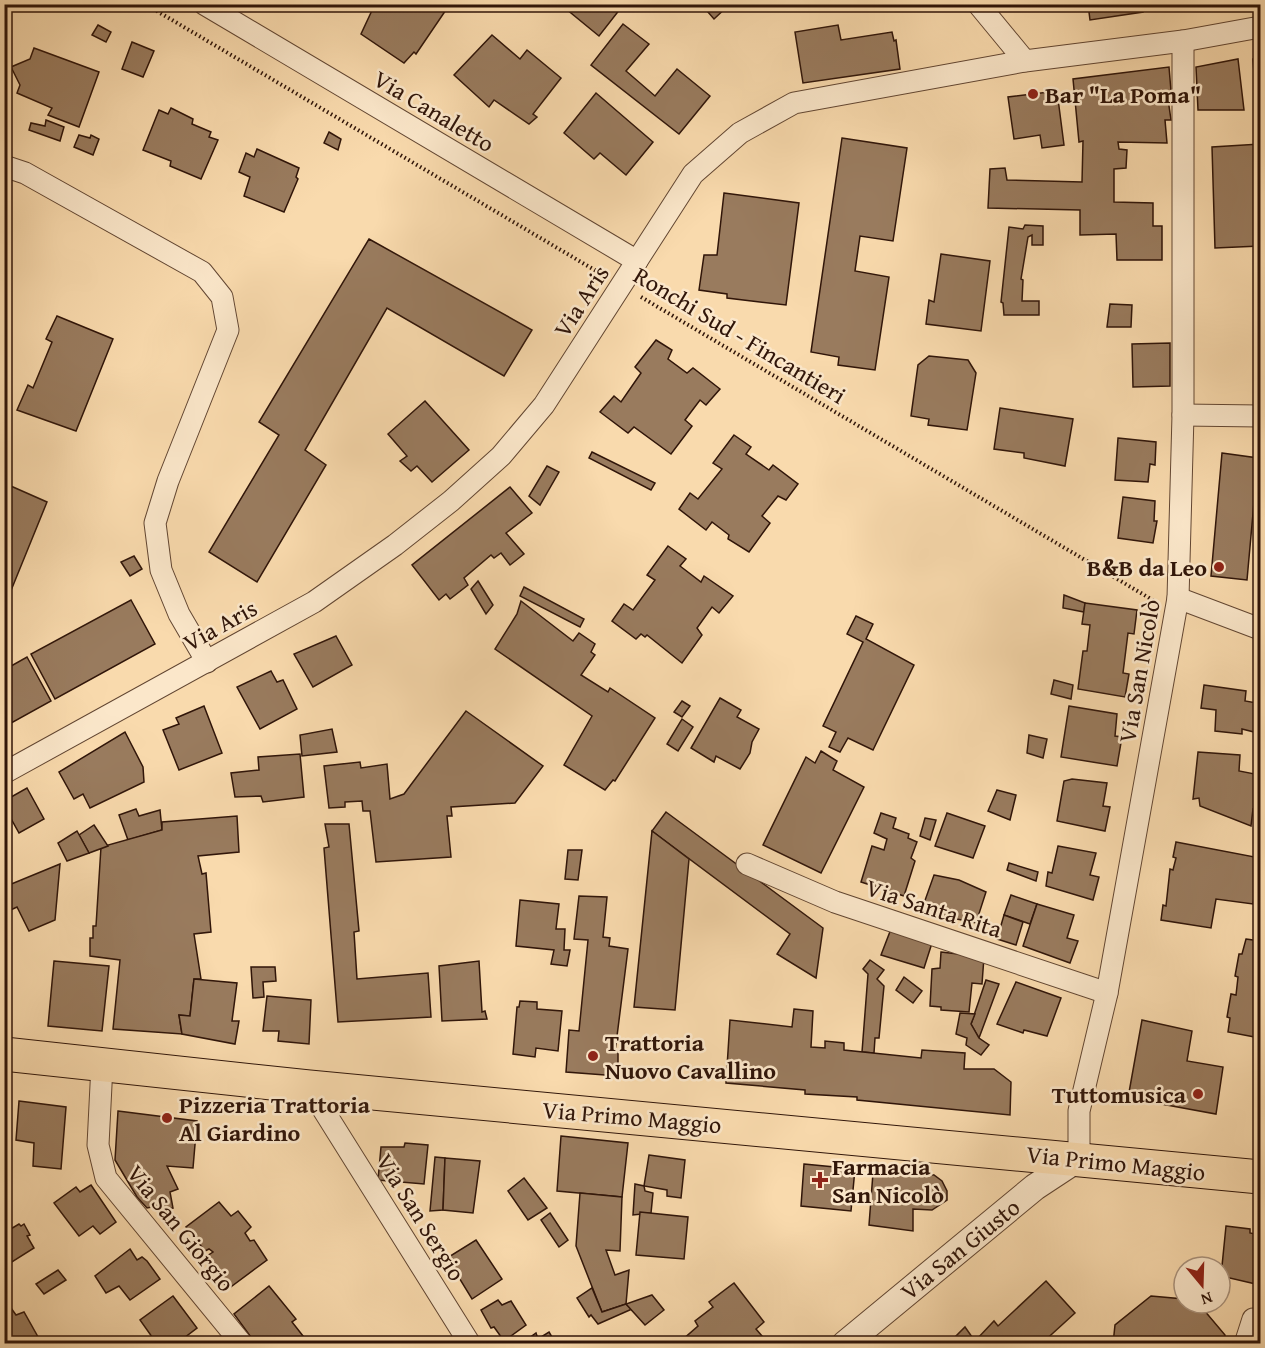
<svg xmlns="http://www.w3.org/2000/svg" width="1265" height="1348" viewBox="0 0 1265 1348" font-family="'Gentium Book Plus',serif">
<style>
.building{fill:#997b5e;stroke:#301509;stroke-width:1.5}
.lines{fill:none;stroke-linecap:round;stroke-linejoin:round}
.minor-casing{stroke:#624632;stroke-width:23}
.tertiary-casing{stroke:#624632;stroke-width:28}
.primary-casing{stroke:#301509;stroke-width:35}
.path{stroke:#301509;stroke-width:4;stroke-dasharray:1.5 3;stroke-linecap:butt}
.minor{stroke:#fbe7ca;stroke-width:21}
.tertiary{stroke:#fbe7ca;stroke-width:26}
.primary{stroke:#f9daad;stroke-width:33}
.poi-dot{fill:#8f2418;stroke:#fbe7ca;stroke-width:2}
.labels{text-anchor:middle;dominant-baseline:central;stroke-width:5;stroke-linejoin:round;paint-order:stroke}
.poi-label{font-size:24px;font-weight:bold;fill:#301509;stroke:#fbe7ca;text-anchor:start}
.street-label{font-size:24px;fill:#301509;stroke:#fbe7ca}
</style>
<rect width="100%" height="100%" fill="#f9daad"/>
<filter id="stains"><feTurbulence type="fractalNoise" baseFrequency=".00333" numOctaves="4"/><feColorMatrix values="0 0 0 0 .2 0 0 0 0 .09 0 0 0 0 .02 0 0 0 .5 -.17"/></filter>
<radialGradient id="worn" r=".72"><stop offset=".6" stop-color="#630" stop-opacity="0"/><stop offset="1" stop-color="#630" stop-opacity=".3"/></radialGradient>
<g class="building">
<polygon points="375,4 450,4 416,54 414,52 404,63 361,34"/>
<polygon points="560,4 624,4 599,36"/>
<polygon points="701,4 730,4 714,19"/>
<polygon points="1088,4 1142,4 1143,12 1090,20"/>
<polygon points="623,24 649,44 626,71 655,96 677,69 710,96 679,134 591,65"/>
<polygon points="98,25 111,32 106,42 92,35"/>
<polygon points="838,25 841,40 892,32 894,41 896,40 900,69 803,83 795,32"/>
<polygon points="492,35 520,59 527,50 561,78 533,114 537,117 529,124 494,100 489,107 454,75"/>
<polygon points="132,42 154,51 143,77 122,69"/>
<polygon points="34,48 99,72 79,127 48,115 52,108 17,93 20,85 11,67 30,59"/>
<polygon points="1260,56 1260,73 1254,73 1253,59"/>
<polygon points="1238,59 1244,110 1198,110 1196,67"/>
<polygon points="1169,67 1171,91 1167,92 1171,120 1165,120 1167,143 1118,142 1119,149 1127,150 1126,168 1114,169 1114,202 1153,203 1153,226 1162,226 1162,260 1117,260 1116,234 1080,235 1080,210 988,208 990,169 1005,168 1007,180 1082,182 1083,141 1079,142 1073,79"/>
<polygon points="1057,91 1064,145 1042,148 1040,135 1014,139 1008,97"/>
<polygon points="596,93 653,142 626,175 600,153 594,159 564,133"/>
<polygon points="171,108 193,119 192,124 211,132 209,137 218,140 201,179 170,166 171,161 143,150 159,110 168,114"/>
<polygon points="46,120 64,127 60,141 29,130 31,123 45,126"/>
<polygon points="329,132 341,139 338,150 324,143"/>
<polygon points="79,135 90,138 91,135 99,139 93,155 74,147"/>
<polygon points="842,138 907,148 893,241 860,236 855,271 889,277 875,370 838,365 839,357 811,352"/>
<polygon points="1260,144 1260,246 1215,248 1212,147"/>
<polygon points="257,149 299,168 296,177 298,179 284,212 244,196 250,177 239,172 246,153 254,157"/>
<polygon points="724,193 799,203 786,305 727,298 727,294 699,290 704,255 717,255"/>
<polygon points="1025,225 1043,226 1043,245 1032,245 1032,235 1028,237 1021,279 1023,280 1022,301 1039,301 1039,315 1004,315 1003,303 1001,302 1009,227 1023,229"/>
<polygon points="369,239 532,330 504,376 387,308 305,450 326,465 257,582 209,552 279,435 259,422"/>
<polygon points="941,254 990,261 981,331 926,324 929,300 934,302"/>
<polygon points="1110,304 1132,305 1131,327 1107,327"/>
<polygon points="57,316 113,339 76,431 17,410 28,385 33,388 52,342 46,339"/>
<polygon points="656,340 672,350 668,359 687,373 693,368 720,389 706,405 700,400 685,420 692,426 671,454 634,427 628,433 600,412 614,396 621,402 641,373 635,367"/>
<polygon points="1170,343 1170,386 1133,387 1132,344"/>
<polygon points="929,356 968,360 976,373 967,430 928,425 929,419 911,416 918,365"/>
<polygon points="425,401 469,450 432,482 417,466 411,471 400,461 407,456 388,434"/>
<polygon points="1000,408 1073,419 1065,466 1024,458 1024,453 994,449"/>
<polygon points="734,435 751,447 746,454 769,470 773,465 798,484 786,500 778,496 762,516 770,523 749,552 728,539 729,535 712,522 706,530 679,509 690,493 698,499 722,469 713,463"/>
<polygon points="1118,438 1156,442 1155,465 1150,464 1148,482 1115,480"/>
<polygon points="592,452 655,483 651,490 589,458"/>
<polygon points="1222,453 1258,458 1247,580 1211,576"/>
<polygon points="547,466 559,472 540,505 529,496"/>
<polygon points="4,483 47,502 10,593 4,592"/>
<polygon points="510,487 532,513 506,533 524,554 510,565 501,553 494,558 491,555 464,578 468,585 450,599 446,594 439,600 412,565"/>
<polygon points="1123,497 1155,501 1154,521 1157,521 1153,543 1118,538"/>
<polygon points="668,546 686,559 680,566 701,582 704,576 733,596 719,613 712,607 697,628 702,635 682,663 647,635 645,637 641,634 636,639 612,621 624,604 633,610 655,580 647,575"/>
<polygon points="134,556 142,569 130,576 121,562"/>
<polygon points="478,581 493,605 486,614 471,589"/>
<polygon points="524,587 584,619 580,627 520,596"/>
<polygon points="1064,595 1085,603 1084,612 1063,608"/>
<polygon points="131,600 155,644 55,699 31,654"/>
<polygon points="521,601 573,641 579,633 595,644 591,652 595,655 581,675 608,692 610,688 655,718 615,781 613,780 605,790 564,765 592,716 495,649 517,614"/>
<polygon points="1085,603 1137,610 1134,634 1128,633 1123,673 1129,674 1125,697 1078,689 1083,651 1087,651 1090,625 1082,624"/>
<polygon points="856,616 873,624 866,639 914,665 873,750 848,738 840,752 829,747 836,732 823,726 863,642 847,634"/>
<polygon points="336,636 352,665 313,687 294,654"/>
<polygon points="27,657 51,701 4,727 4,670"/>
<polygon points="271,671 277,682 283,680 297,709 260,729 237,687"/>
<polygon points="1054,680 1073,685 1071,699 1051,694"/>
<polygon points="1204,685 1246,691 1245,701 1257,703 1254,732 1242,729 1242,734 1215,731 1216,710 1201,708"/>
<polygon points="720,698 741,710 737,717 759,729 752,742 750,753 740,769 716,756 714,762 691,748"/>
<polygon points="682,701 690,706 682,717 674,712"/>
<polygon points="204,706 222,753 179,770 163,730 179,724 176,718"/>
<polygon points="1069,706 1117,714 1115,736 1122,737 1117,766 1061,757"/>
<polygon points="466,711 543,766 515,803 451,807 452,816 447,816 451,857 376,862 370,811 363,811 362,801 345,802 345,807 329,808 324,766 360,762 361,768 387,764 390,799 404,794"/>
<polygon points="682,719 693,727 678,751 667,744"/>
<polygon points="332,729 337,752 302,756 300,735"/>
<polygon points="125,732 143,767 144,782 90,808 83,794 74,799 59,772"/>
<polygon points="1029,735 1047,739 1043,758 1027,753"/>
<polygon points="821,751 837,761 833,770 864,787 821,873 763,845 806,757 815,763"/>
<polygon points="1198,752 1240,755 1239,771 1260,775 1260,811 1253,809 1251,826 1200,806 1199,798 1193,799"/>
<polygon points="300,754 304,797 263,802 261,796 235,797 231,773 259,770 258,757"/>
<polygon points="1072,779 1107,783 1103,806 1110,807 1105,831 1057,821 1064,781"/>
<polygon points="27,788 44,819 19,833 4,806 4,801"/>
<polygon points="997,790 1016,795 1010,820 988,811"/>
<polygon points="136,809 139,816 160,810 162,830 128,840 119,815"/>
<polygon points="666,812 823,928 816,978 777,954 790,934 652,831"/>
<polygon points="881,813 896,818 893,828 909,834 908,838 917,842 911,858 915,861 904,896 861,882 872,846 884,850 887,839 874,833"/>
<polygon points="947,813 985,826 973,858 935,846"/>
<polygon points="237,816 239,852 198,856 202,874 206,873 211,932 194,934 201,979 194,979 190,1016 179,1015 182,1034 113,1029 120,960 90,956 90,938 93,938 93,926 96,926 101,847 162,830 162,822"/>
<polygon points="925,818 936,820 930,840 920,836"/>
<polygon points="325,824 349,824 359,931 354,932 357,979 428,973 431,1017 338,1022 324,848 329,847"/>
<polygon points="94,825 108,846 89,853 79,835"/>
<polygon points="77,831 89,853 67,861 58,843"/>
<polygon points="652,831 689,859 675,1010 634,1007"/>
<polygon points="1176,842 1260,858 1260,873 1258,873 1253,904 1216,899 1211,928 1161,920 1163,905 1166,906 1170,869 1173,870 1176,858 1173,857"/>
<polygon points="1058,846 1096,853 1090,875 1099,877 1093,900 1046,886 1048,872 1052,873"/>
<polygon points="568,850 582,850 578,880 565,879"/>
<polygon points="1009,863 1038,872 1036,881 1007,870"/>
<polygon points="60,864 55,920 29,931 17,907 4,913 4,887"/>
<polygon points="934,875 959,880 986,892 976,923 947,917 923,906"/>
<polygon points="1011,895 1037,904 1030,924 1004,915"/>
<polygon points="579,896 607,897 603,937 610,938 609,946 628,949 615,1052 618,1052 618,1076 566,1072 569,1030 579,1031 588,940 574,939"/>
<polygon points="520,900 559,904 556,929 565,929 564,950 570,950 567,966 551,964 554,950 516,946"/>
<polygon points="1037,904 1074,915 1067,938 1078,941 1070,963 1023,946"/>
<polygon points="1004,915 1023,922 1016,945 997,939"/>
<polygon points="891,929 932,943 924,968 881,955"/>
<polygon points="1246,939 1260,941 1260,1038 1228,1032 1230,1018 1227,1017 1231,994 1236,995 1238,977 1235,976 1239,954 1242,954"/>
<polygon points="4,942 7,943 5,987 4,987"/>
<polygon points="941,952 984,957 982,984 972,983 969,1012 941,1010 941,1007 930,1006 932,969 940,968"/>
<polygon points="870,960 884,970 877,979 884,986 879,1038 875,1038 874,1053 862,1052 868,974 863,969"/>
<polygon points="54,961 109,966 102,1031 48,1026"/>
<polygon points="479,961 482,1012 485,1011 487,1019 442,1021 439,966"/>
<polygon points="251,967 275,967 276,981 263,982 264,997 253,998"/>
<polygon points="904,977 922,991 913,1003 896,990"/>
<polygon points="194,979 237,983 232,1021 239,1021 235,1044 182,1034 179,1015 190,1016"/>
<polygon points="986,980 999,984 979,1038 971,1024"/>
<polygon points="1016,982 1061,998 1047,1036 1024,1030 1023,1033 997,1024"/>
<polygon points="267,996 311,1000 309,1044 278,1041 279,1031 263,1031"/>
<polygon points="520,1001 537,1002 537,1009 562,1011 558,1051 536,1048 535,1057 513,1054 517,1007 519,1007"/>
<polygon points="794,1009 813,1011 811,1047 825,1048 825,1041 844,1043 844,1050 921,1058 922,1050 965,1053 964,1069 994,1069 1011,1082 1010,1115 857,1100 857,1097 805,1094 805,1090 726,1083 730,1020 792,1027"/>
<polygon points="960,1013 975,1014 971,1024 979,1038 989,1045 981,1055 966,1045 967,1038 956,1034"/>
<polygon points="1142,1020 1192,1031 1187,1061 1223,1067 1216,1114 1128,1098"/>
<polygon points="19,1101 66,1107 61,1169 33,1166 34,1143 16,1140"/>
<polygon points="118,1111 197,1121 193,1168 167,1166 178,1189 170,1192 173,1208 159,1210 157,1206 147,1208 137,1197 115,1160"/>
<polygon points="561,1136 628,1143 622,1197 557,1191"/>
<polygon points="405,1143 428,1145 424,1184 378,1180 381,1147 404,1147"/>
<polygon points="649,1155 685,1160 681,1198 667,1196 667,1190 644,1186"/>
<polygon points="435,1157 445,1158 443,1210 430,1211"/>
<polygon points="445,1158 480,1161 473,1213 443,1210"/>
<polygon points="804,1164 855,1169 851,1211 801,1206"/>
<polygon points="884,1171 934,1175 942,1181 947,1191 947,1200 932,1210 913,1209 913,1231 869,1225 873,1173 883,1175"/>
<polygon points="524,1178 547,1208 528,1220 508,1191"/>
<polygon points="635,1184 644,1186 645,1191 653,1193 651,1213 633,1215"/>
<polygon points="91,1185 116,1222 100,1234 93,1226 79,1236 54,1203 76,1187 80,1192"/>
<polygon points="580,1193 622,1197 620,1251 606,1250 615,1275 629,1270 626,1304 602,1312 576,1246"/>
<polygon points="219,1202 231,1216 238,1211 251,1227 245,1233 250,1241 254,1240 267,1260 228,1289 204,1258 213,1252 209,1249 205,1251 186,1227"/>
<polygon points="640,1212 688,1217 684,1259 636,1255"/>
<polygon points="550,1213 568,1240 559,1247 541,1220"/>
<polygon points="19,1224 21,1226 24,1224 30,1235 27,1236 34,1248 4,1267 4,1233"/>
<polygon points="1226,1226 1250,1229 1250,1233 1260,1235 1260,1285 1221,1276"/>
<polygon points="476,1240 502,1279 472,1299 447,1258"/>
<polygon points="130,1249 137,1260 142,1257 147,1261 160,1279 130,1300 119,1286 106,1293 95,1276"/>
<polygon points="58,1270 66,1280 44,1294 36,1284"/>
<polygon points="1046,1281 1075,1313 1041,1344 977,1344 975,1341 994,1321 998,1326"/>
<polygon points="734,1283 764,1322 756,1329 762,1336 753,1344 683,1344 681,1341 698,1326 695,1321 713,1307 709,1302"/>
<polygon points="269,1286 296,1319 292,1322 303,1336 293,1344 256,1344 234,1314"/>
<polygon points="592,1288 602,1312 626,1304 632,1309 598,1324 591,1315 589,1317 577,1298"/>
<polygon points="652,1295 664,1310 645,1325 626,1304"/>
<polygon points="173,1296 197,1328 176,1344 157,1344 140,1320"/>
<polygon points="1151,1296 1184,1299 1184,1303 1198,1303 1225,1335 1225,1344 1113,1344 1115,1325"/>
<polygon points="498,1300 502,1305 511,1301 526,1325 504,1341 494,1327 491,1328 481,1310"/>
<polygon points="11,1308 16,1315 24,1312 42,1344 4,1344 4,1309 7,1312"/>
<polygon points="965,1327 977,1344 948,1344"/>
<polygon points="549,1332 556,1344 521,1344 536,1333 538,1339"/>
<polygon points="588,1337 592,1344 577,1344"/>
</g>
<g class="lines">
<defs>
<g id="minor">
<polyline points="204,4 637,261"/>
<polyline points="978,4 1025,61"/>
<polyline points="4,166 25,173 202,272 222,297 228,330 168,481 155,523 161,570 179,614 207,662"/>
<polyline points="1183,415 1260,416"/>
<polyline points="1178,598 1260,629"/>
<polyline points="4,773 314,602 395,545 451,501 501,456 544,405 693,174 740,133 794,103 1025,61 1183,41 1260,27"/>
<polyline points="747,864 835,902 1107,993"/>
<polyline points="102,1065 98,1145 106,1178 242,1344"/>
<polyline points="309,1087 470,1344"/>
<polyline points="1079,1158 1079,1111 1107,993 1178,598 1183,415 1183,41"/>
<polyline points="1245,1344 1253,1319"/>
</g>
<polyline id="tertiary" points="845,1344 1035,1187 1079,1158"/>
<polyline id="primary" points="4,1054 309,1087 1260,1177"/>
</defs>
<use href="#minor" class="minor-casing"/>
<use href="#tertiary" class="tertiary-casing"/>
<use href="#primary" class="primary-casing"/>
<g class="path">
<polyline points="145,4 603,275"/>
<polyline points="641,297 1156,602"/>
<polyline points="1259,1234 1260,1220"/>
<polyline points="1255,1297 1256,1284"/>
</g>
<use href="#minor" class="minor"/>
<use href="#tertiary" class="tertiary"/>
<use href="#primary" class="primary"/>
</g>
<g class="poi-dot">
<circle cx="1033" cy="94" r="6"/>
<circle cx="1219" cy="567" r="6"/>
<circle cx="593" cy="1056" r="6"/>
<circle cx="1198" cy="1094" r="6"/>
<circle cx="167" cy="1118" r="6"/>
<path d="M817 1171h6v6h6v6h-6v6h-6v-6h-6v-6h6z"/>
</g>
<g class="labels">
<g class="poi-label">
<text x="1045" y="94">Bar "La Poma"</text>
<text x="1207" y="567" text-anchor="end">B&amp;B da Leo</text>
<text x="605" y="1042">Trattoria<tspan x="605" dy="28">Nuovo Cavallino</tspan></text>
<text x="1186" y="1094" text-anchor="end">Tuttomusica</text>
<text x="179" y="1104">Pizzeria Trattoria<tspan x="179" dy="28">Al Giardino</tspan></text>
<text x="832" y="1166">Farmacia<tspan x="832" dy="28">San Nicolò</tspan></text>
</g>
<g class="street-label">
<text transform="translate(434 111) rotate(31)">Via Canaletto</text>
<text transform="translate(581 301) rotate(-57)">Via Aris</text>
<text transform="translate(740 335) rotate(31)">Ronchi Sud - Fincantieri</text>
<text transform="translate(220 625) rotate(-29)">Via Aris</text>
<text transform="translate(1139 671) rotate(-80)">Via San Nicolò</text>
<text transform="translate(934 908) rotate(18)">Via Santa Rita</text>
<text transform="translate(632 1117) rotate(5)">Via Primo Maggio</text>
<text transform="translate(1116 1163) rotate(6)">Via Primo Maggio</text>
<text transform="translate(421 1217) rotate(58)">Via San Sergio</text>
<text transform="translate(181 1228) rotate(51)">Via San Giorgio</text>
<text transform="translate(960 1249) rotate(-39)">Via San Giusto</text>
</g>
</g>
<rect width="1265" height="1348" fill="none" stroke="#f9daad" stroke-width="24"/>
<rect x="6" y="6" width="1253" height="1336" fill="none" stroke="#301509" stroke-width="3"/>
<rect x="12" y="12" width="1241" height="1324" fill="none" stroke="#301509" stroke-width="1.5"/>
<g transform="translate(1202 1285) rotate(161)"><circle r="28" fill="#fbe7ca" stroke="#aa937d" stroke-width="1.5"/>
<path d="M0-4.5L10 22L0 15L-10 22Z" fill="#8f2418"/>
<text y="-9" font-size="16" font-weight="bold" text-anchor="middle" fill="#301509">N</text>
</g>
<rect width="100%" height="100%" filter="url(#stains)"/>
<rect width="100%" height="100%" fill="url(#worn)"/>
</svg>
